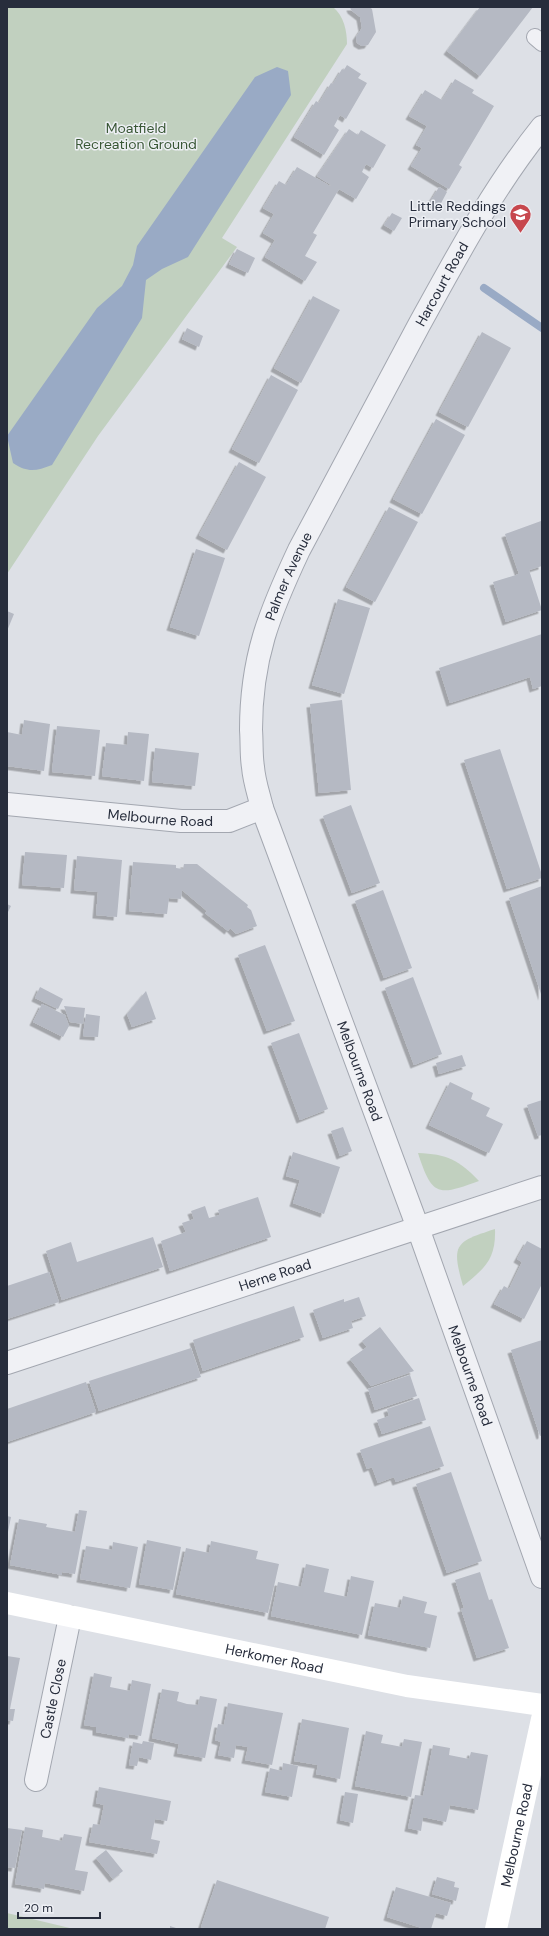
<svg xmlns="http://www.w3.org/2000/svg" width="549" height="1936" viewBox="0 0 549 1936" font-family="'DM Sans',sans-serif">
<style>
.green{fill:#c1d0bf}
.water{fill:#99aac5}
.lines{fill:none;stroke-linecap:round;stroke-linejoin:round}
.stream{stroke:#99aac5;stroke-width:8}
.building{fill:#b5b9c3;filter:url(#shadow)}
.lane-casing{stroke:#a3a7b0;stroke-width:18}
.street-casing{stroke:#a3a7b0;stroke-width:24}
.lane{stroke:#f0f1f5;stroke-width:16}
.street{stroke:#f0f1f5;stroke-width:22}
.secondary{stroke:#fff;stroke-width:22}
.labels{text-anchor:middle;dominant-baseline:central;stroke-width:3;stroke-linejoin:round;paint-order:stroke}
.park-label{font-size:14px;fill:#395735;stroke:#edeff4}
.poi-label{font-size:14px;fill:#272d3c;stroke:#edeff4;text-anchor:end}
.street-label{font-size:14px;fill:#272d3c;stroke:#edeff4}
</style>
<defs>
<filter id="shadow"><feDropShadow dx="-3.5" dy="3.5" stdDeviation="0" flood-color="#0004"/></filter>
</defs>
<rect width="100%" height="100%" fill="#dde0e6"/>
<g class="green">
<path d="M7,7H333C344,16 347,31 347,44L222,238L237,247L98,436L7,574Z"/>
<path d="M418,1153C447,1154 459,1160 479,1181C438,1196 432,1197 418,1153Z"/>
<path d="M495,1229C496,1259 485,1268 463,1286C451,1244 455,1242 495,1229Z"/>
<polygon points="7,1913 74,1929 7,1929"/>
</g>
<path class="water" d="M277,67L288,71L291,95L188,257L162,269L146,280L142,318L52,465C36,471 28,473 13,463L7,436L97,308L122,286L133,265L137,246L255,77Z"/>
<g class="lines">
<polyline class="stream" points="484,288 542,328"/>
</g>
<g class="building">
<polygon points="350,7 369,7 372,9 376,32 368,45 362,46 357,43 356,37 362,28 360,17 351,10"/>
<polygon points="480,7 533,7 480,76 447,51"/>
<polygon points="347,65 361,74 358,78 367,83 346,119 340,115 334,126 339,130 324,155 294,137 316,101 319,103 331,83 333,84 342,69 344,70"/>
<polygon points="455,79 474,90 472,93 494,106 459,165 462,167 449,189 411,166 422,148 416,145 427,126 409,116 425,90 442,100"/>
<polygon points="349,129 358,135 361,130 386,145 373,168 366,164 362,172 369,177 356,199 339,189 313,233 317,235 305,256 317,262 305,281 265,257 275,240 263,233 274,214 263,208 279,181 286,185 297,167 330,186 331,185 317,176"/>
<polygon points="439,187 447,192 439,207 430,202"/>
<polygon points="392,213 402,218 394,231 384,225"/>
<polygon points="237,249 255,258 248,273 229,264"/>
<polygon points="313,296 340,310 301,383 274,368"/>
<polygon points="187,328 203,336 199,347 182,339"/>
<polygon points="482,332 511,348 468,427 439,412"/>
<polygon points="271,375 298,390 259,463 232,449"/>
<polygon points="436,419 465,435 422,514 393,499"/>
<polygon points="239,462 266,477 227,550 199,535"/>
<polygon points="389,507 418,522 375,602 346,587"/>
<polygon points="541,521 542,566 529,570 542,610 506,622 493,582 519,574 505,534"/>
<polygon points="196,549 225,558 199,636 170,627"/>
<polygon points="338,599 370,608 344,694 312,685"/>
<polygon points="7,611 14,614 7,631"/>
<polygon points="542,634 542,686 533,689 530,677 450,703 439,668"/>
<polygon points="342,700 351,790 319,793 310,704"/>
<polygon points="24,720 50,724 44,771 7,766 7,732 22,735"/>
<polygon points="57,726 100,730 95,776 52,772"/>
<polygon points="128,732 149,734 144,781 102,776 106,743 127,745"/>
<polygon points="155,748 199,753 195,786 152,782"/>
<polygon points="500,749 542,875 542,878 507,889 464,760"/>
<polygon points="351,805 380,883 352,893 323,816"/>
<polygon points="25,852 67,855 64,888 22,885"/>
<polygon points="77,856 122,860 117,917 96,915 98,892 74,890"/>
<polygon points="133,862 176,865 176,868 183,869 184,864 197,864 248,905 247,907 251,910 257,926 236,934 230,928 228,931 205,913 207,911 182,890 181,899 169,898 167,914 129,911"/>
<polygon points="542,886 542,997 509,898"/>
<polygon points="383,890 412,968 384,978 355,901"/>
<polygon points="7,904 11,906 7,914"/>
<polygon points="265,945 295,1021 267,1031 238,955"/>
<polygon points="413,977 442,1054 414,1065 385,988"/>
<polygon points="40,987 63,999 58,1009 35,998"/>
<polygon points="146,991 156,1019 132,1027 127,1014"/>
<polygon points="42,1004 65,1015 69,1026 63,1037 33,1022"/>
<polygon points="64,1006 85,1008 83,1024 70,1022"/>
<polygon points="86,1014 100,1016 98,1037 83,1036"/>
<polygon points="299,1033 328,1109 300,1120 271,1043"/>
<polygon points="462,1055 466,1066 439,1074 436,1063"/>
<polygon points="450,1082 473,1093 471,1099 490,1108 486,1116 503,1124 489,1153 429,1125"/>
<polygon points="542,1100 542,1135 538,1136 527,1105"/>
<polygon points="343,1127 352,1151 340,1156 331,1131"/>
<polygon points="293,1152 340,1167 324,1214 293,1203 300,1180 286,1176"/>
<polygon points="258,1197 271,1237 170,1271 161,1241 186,1232 182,1223 194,1219 191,1211 205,1206 209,1218 220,1215 218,1210"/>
<polygon points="153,1237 163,1267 62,1300 46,1251 71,1242 77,1262"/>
<polygon points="527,1241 542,1249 542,1284 524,1319 494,1304 504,1286 509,1289 522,1262 517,1259"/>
<polygon points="49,1272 59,1302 7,1319 7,1286"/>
<polygon points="359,1297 366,1316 351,1321 353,1328 323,1338 313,1310 344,1299 344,1302"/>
<polygon points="294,1306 304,1337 203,1371 193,1340"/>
<polygon points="380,1327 414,1371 371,1386 350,1359 367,1347 362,1341"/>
<polygon points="542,1340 542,1435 540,1436 511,1350"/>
<polygon points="191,1348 201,1377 99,1411 89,1381"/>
<polygon points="410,1375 417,1396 375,1410 368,1389"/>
<polygon points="86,1382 96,1412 7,1442 7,1409"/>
<polygon points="419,1398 426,1420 382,1434 377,1420 389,1416 387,1409"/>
<polygon points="430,1426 444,1466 396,1482 394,1477 378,1483 372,1467 367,1469 360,1450"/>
<polygon points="451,1472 482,1561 447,1573 416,1484"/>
<polygon points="79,1510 87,1511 75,1574 62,1572 62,1575 10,1565 19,1519 47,1524 46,1527 75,1532"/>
<polygon points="7,1516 11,1517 8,1532 7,1532"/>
<polygon points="147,1540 181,1547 173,1590 139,1584"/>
<polygon points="211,1541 258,1551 256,1559 279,1564 268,1613 176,1594 186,1548 209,1553"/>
<polygon points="113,1542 138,1547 130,1588 80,1579 86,1546 112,1550"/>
<polygon points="306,1564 329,1569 324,1592 347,1597 351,1576 374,1581 362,1635 271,1616 278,1582 301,1587"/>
<polygon points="480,1572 489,1600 492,1599 509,1648 477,1658 461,1609 464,1608 455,1580"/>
<polygon points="403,1596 427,1602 424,1613 437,1616 430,1648 368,1635 375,1603 400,1608"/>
<polygon points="7,1656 20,1658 10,1709 15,1709 13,1721 7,1720"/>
<polygon points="94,1673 112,1677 110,1687 130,1691 132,1680 151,1684 141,1736 129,1734 128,1738 96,1732 96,1727 84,1725"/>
<polygon points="162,1689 179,1692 177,1701 187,1704 198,1705 200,1696 217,1699 205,1758 177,1753 179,1744 152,1738"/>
<polygon points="228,1703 283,1713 272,1765 245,1760 248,1747 236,1745 234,1758 218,1755 221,1742 215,1740 218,1724 224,1725"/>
<polygon points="302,1719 349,1728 340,1779 316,1774 318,1765 294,1761"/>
<polygon points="366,1731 383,1735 381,1743 392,1745 402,1747 404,1739 422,1742 411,1797 355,1786"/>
<polygon points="143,1741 154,1743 151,1760 139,1757 137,1766 129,1765 133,1742 142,1744"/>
<polygon points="433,1745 450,1748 449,1755 469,1759 471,1752 488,1755 478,1810 450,1805 446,1822 423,1817 421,1831 408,1828 415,1795 423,1796"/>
<polygon points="283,1763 298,1766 292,1797 265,1792 270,1768 282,1771"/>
<polygon points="99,1787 171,1801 167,1821 155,1819 151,1839 160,1841 157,1854 89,1842 93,1824 100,1825 104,1805 96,1803"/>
<polygon points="345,1792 358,1794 353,1823 340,1820"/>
<polygon points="25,1827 43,1830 42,1837 62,1841 64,1834 82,1837 75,1870 88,1872 84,1891 45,1883 44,1889 15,1884"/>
<polygon points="7,1828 22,1830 15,1868 7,1867"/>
<polygon points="106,1850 123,1871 113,1879 96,1858"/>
<polygon points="437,1877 455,1882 454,1887 459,1888 456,1901 432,1894"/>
<polygon points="217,1880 329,1917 325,1929 208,1929 201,1927"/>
<polygon points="396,1887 451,1903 447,1916 436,1913 431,1929 425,1929 387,1917"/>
<polygon points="170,1926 179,1929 170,1929"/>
</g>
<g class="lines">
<defs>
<polyline id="lane" points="535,37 542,43"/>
<g id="street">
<path id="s1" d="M7,804L181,821H229L262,808L418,1228L542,1577"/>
<path id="s2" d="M262,808C259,795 254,781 253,767C251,755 252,742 251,730C251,658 269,614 299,550C339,475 379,400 419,325C457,256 493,188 542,127"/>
<path id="s3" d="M7,1363L542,1187"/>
<path id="s4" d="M36,1780L70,1617"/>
</g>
</defs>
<use href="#lane" class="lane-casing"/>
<use href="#street" class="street-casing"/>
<use href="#lane" class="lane"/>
<use href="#street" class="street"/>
<g class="secondary">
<path id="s5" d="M7,1603L407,1686L542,1705"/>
<path id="s6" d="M496,1929L542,1719"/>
</g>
</g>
<defs>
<symbol id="school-pin" viewBox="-11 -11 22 30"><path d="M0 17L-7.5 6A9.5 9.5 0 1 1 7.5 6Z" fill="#c7474d" stroke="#edeff4"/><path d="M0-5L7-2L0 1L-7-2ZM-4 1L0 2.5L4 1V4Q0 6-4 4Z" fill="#fff"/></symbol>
</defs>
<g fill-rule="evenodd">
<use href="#school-pin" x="508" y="202" width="25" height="34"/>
</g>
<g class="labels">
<g class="park-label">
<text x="136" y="128">Moatfield<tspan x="136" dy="16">Recreation Ground</tspan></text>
</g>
<g class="poi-label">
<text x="506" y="206">Little Reddings<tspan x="506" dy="16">Primary School</tspan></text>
</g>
<g class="street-label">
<text stroke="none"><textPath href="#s2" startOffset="569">Harcourt Road</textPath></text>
<text stroke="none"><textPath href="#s2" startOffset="239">Palmer Avenue</textPath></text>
<text stroke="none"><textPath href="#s1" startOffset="154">Melbourne Road</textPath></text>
<text stroke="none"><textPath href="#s1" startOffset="539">Melbourne Road</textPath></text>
<text stroke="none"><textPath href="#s3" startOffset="282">Herne Road</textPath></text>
<text stroke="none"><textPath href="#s1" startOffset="863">Melbourne Road</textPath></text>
<text stroke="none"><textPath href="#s5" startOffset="273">Herkomer Road</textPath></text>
<text stroke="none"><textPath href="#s4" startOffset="83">Castle Close</textPath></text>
<text stroke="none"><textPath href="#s6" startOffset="96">Melbourne Road</textPath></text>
</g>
</g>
<rect width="549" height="1936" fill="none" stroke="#272d3c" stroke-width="16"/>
<path d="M18 1912v6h82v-6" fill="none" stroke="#272d3c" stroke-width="2"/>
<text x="24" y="1912" font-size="12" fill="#272d3c" stroke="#edeff4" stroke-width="3" paint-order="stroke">20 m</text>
</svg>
